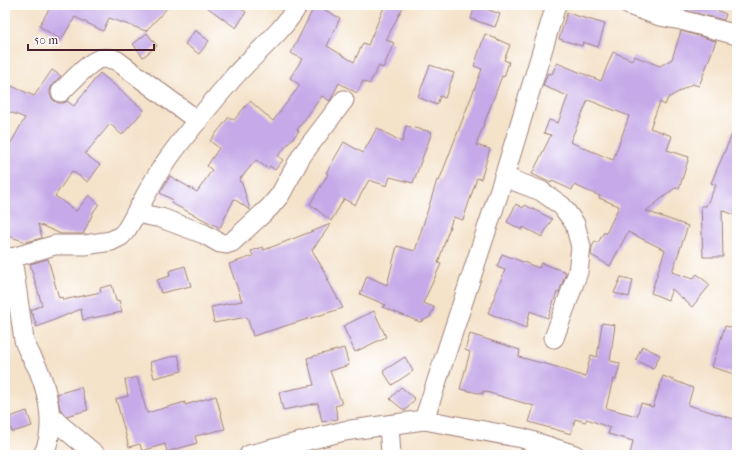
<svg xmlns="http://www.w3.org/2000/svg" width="742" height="460" viewBox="0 0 742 460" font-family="'IM FELL French Canon',serif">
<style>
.building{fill:#c5a9e8;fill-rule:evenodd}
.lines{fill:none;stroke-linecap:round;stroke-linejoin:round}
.minor-casing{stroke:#9f807a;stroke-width:21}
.minor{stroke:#fff;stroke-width:19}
</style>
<rect width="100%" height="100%" fill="#fff"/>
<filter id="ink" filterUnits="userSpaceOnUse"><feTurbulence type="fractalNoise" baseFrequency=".025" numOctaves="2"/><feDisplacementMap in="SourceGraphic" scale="8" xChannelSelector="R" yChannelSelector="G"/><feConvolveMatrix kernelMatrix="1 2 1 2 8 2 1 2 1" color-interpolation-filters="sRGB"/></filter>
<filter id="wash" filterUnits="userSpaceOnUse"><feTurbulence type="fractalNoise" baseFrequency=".012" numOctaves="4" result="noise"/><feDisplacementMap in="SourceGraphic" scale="16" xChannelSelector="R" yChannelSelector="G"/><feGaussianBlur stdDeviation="0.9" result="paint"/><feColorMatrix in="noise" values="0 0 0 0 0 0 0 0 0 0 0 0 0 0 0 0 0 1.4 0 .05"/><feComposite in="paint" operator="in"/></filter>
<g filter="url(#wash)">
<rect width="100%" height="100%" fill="#f4e2c9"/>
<g id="blocks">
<g class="building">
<polygon points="50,5 170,5 146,31 109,18 103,31 75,17 61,40 39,26 51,6"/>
<polygon points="204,5 235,5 246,12 236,28"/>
<polygon points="315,5 340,18 327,46 354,62 363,43 368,45 385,5 404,5 386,40 394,43 383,68 379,66 369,84 363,81 357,93 339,83 330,101 322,96 297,130 299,131 278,156 283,160 275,170 270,166 268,169 256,160 241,178 240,177 241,178 239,181 242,183 250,210 234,199 220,228 171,203 173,200 160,193 170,176 197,192 212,170 207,166 219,148 210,141 229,117 234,120 250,101 273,121 300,85 290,78 302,59 291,53"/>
<polygon points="475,5 500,14 495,27 471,19"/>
<polygon points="662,5 715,5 714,9 726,14 724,20"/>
<polygon points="567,13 605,24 598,47 583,42 582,46 559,39"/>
<polygon points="195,30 209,41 199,54 185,44"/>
<path d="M681,31L716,41L699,86L692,84L668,98L665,105L660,102L650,128L672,136L667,150L689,157L679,189L675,188L646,211L688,226L672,272L693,279L697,274L710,285L692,307L672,289L668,300L651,293L665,250L628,232L610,266L591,255L592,247L595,241L598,243L604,232L606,234L619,206L599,198L600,196L574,185L572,190L552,181L551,183L532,174L551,135L544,133L549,120L558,123L568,96L543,86L548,73L552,74L557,63L601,81L613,52L632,60L634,56L660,66L672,59ZM588,100L629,116L613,160L570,142Z"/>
<polygon points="147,33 157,46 143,57 133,44"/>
<polygon points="485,34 510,45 504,60 509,62 504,77 502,76 476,145 490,149 481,179 477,178 463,220 453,217 438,263 441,264 423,303 434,307 430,317 420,322 382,307 386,305 360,294 367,276 387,285 397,246 415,251 437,180 439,181 482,69 474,66"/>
<polygon points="430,65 454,73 445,98 440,96 437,105 418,97"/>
<polygon points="52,70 61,76 53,84 50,90 50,95 53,100 58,103 64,103 67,101 74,106 100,73 144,110 122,135 110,124 85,154 100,165 88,182 72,171 55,196 76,211 89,195 99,204 94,211 83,234 61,234 38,224 42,238 26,242 5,235 5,144 9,146 25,118 5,110 5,83 34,96"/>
<polygon points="737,123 737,216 722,210 723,257 703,257 701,206 706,206 716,185 711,183"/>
<polygon points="406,126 432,132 413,183 390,177 387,186 369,180 355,205 344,199 331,221 310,204 328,174 326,173 344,142 363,153 377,128 402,142"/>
<polygon points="516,204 523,208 525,205 552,219 542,237 523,227 522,230 507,222"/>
<polygon points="331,224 312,250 329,280 327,279 343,308 253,336 247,317 214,323 211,307 242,301 229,264 253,256 251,251 263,247 264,250"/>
<polygon points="502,254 539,268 541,263 566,272 559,293 557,292 548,318 530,311 526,328 488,313 505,270 497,267"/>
<polygon points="48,259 59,298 62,297 63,300 101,292 100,288 112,285 116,301 119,300 122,312 83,320 81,309 37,327 31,310 42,305 30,264"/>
<polygon points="185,266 191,286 161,293 157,280 170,276 169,271"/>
<polygon points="621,277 633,280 629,297 614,293"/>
<polygon points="374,311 386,337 355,352 343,326"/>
<polygon points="602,323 615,325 610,361 620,363 616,380 613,379 606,408 637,416 641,403 653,407 663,376 693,388 688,405 737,420 737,455 630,455 633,441 608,434 610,428 587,419 585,422 575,419 571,434 529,422 534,406 483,391 483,394 460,389 470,352 465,350 470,334 520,350 519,357 557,367 585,377 591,355 597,357"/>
<polygon points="725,326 737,329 737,375 712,367"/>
<polygon points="642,346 660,355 653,369 636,360"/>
<polygon points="344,348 349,365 330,371 342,404 335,406 338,419 322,422 318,403 283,410 279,392 314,385 307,358"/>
<polygon points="178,355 182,371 154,378 150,362"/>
<polygon points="405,357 413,371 392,385 383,371"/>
<polygon points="137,377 147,413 185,402 185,405 216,396 225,429 195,436 197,443 167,452 165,444 142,451 140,444 129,447 116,399 128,396 125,380"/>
<polygon points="81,387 88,410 66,416 60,409 57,394"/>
<polygon points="401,387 415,399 405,411 390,399"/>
<polygon points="27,411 32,426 12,432 7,418"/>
</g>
</g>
</g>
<g filter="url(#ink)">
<use href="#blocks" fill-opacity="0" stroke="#9f807a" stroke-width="1"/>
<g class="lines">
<defs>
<g id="minor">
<polyline points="629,5 660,16 681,20 737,35"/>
<path d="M61,92C69,84 90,61 100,59C106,57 111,59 116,60L198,121"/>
<polyline points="504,177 541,191 562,206 575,224 581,247 578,272 554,338"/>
<polyline points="136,213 161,218 204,234 220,243 226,244 232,242 270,207 280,195 302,155 344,100"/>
<path d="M5,257L12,258L55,245H85L111,241L121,236L127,229C140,207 151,183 165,163C186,133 210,105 233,78C254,54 282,33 298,5"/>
<path d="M12,258L24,340C27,351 34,360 39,371C49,396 56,430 43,455"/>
<polyline points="50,414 59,424 96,455"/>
<polyline points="424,420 504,177 556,5"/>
<polyline points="389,425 391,455"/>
<polyline points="249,455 344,431 424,420 522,438 575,455"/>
</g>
</defs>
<use href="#minor" class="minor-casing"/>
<use href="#minor" class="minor"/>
</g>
</g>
<rect width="742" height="460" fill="none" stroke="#fff" stroke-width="20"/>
<path d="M28 44v6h126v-6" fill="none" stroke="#4a1f2b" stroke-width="2"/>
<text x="34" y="44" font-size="12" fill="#4a1f2b" stroke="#ffffff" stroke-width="3" paint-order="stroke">50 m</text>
</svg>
